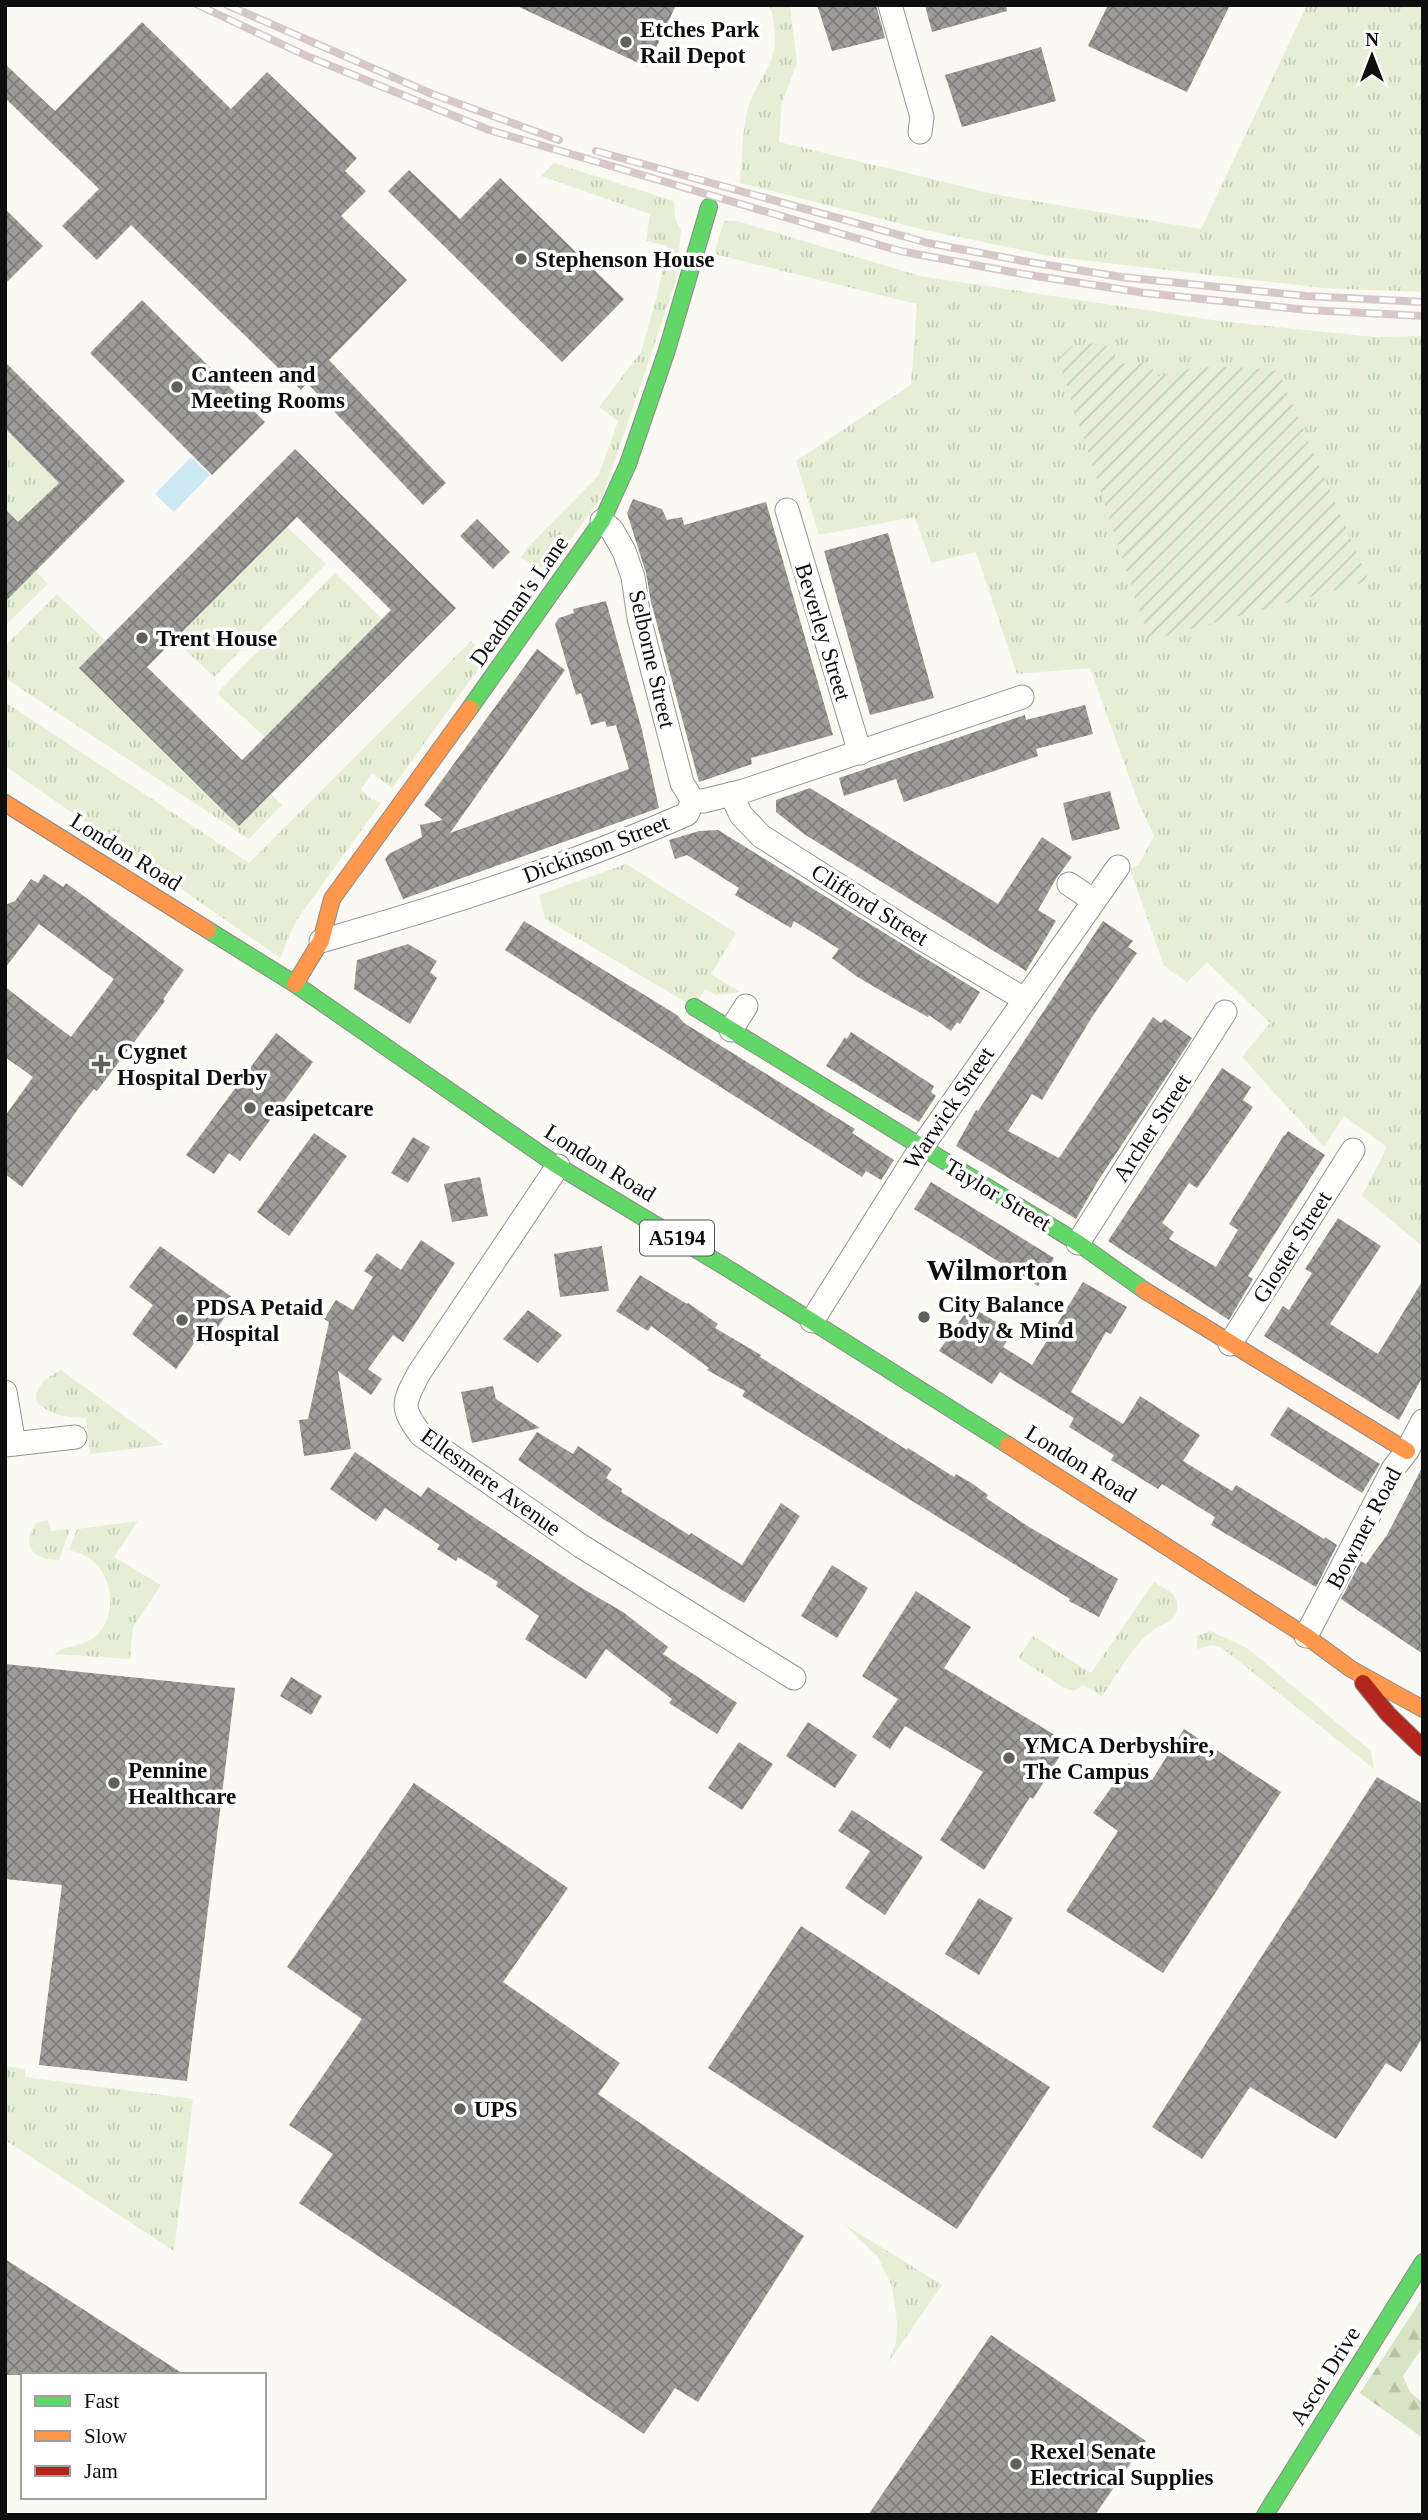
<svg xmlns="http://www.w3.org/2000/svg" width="1428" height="2520" viewBox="0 0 1428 2520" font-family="'Times New Roman',serif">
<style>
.grass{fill:url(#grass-tufts)}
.forest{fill:url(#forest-firs)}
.garden{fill:url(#garden-furrows)}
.water{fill:#cce8f2}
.building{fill:url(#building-cross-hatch);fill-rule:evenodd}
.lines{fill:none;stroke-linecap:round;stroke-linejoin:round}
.street-casing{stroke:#949492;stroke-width:25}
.fast-casing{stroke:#8b8a88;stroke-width:18}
.slow-casing{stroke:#8b8a88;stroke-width:18}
.jam-casing{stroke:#8b8a88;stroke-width:18}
.street{stroke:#fefefd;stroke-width:23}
.fast{stroke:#63d668;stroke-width:16}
.slow{stroke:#ff974d;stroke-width:16}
.jam{stroke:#b3261e;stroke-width:16}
.rail-casing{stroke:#d6c7c8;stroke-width:8}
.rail{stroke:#fff;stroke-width:5;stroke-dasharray:16;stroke-linecap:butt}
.poi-dot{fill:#61605e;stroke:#fff;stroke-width:2.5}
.labels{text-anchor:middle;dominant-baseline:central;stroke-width:7;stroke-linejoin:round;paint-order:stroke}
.shield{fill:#fff;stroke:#565656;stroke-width:2}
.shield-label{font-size:21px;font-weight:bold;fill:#0e0e0e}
.poi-label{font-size:23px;font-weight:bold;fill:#0e0e0e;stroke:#fff;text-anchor:start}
.street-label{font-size:23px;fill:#0e0e0e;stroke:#fff}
.district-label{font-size:30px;font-weight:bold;fill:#0e0e0e;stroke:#fff}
</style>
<defs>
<pattern id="grass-tufts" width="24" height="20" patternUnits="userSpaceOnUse" patternTransform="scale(1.75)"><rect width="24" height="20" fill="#e6efd5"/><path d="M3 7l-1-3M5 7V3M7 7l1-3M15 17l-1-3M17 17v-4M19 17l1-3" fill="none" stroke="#c4ccb6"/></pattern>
<pattern id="forest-firs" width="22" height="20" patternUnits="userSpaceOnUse" patternTransform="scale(1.75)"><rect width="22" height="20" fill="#d7e5c4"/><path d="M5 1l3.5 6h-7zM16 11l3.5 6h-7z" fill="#b7c3a7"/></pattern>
<pattern id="garden-furrows" width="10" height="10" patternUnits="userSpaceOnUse" patternTransform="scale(1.75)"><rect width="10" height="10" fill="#e6efd5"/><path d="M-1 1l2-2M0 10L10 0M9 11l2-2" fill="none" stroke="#c4ccb6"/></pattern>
<pattern id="building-cross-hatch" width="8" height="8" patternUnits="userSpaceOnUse" patternTransform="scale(1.75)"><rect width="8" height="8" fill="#9e9c99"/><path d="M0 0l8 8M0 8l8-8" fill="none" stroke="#7f7e7b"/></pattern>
</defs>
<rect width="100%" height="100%" fill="#faf9f4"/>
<g class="grass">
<path d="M768,5H790L797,63L782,102L779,142L998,195L1201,229L1307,5H1423V292L1323,288L1055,257L925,230L740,183C742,160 742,135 747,112C755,77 780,68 774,26C773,18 773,11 768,5Z"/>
<polygon points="554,163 674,201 675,219 681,230 676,281 603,495 548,571 521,558 527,548 599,475 618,421 599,407 641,352 657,296 667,246 646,241 650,214 541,176"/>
<polygon points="724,221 737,221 920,276 1219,321 1374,337 1423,336 1423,1247 1362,1196 1387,1147 1344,1116 1324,1147 1242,1057 1270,1023 1207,962 1187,982 1164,966 1130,869 1139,864 1154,836 1137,799 1090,668 1017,674 976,552 931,563 915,517 819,535 796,461 911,385 917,304 714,254"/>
<polygon points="5,428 59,483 18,522 5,509"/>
<polygon points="287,527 326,564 214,677 175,640"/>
<polygon points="36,571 48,584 5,626 5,602"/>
<polygon points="335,573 382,619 265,737 218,694 222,688"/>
<polygon points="57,594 106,641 80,668 239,826 271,794 282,805 249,839 5,678 5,646"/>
<polygon points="471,641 487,657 392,788 372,773 361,789 368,797 381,803 296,921 280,958 5,766 5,702 249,863"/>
<polygon points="626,864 736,933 711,974 740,992 716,995 705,989 694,1007 545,919 539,895"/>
<path d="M61,1370L164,1445L90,1454L86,1418C67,1417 53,1416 37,1403L36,1393L44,1380Z"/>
<path d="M48,1520L51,1531L70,1529L59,1560C34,1560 20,1547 36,1523Z"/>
<path d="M138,1521L114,1557L161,1585L133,1627L130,1659L55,1654L60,1650C71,1646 87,1644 96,1636C119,1614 113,1570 85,1556C80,1553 74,1552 69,1550L77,1529Z"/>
<path d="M1154,1582C1164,1588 1180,1594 1177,1609C1175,1622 1162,1624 1153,1630C1134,1643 1116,1677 1102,1696L1083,1685L1074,1691L1063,1687L1018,1658L1033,1636L1091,1673Z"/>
<polygon points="1210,1631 1247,1648 1371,1751 1374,1769 1222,1648 1213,1645 1197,1649 1197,1636"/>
<polygon points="5,2066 25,2069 25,2077 193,2099 174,2251 5,2140"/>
<polygon points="844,2224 942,2285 888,2363 896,2342 897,2321 892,2286 878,2257"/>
</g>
<polygon class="forest" points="1423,2297 1423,2347 1403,2376 1410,2392 1423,2403 1423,2438 1360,2393"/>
<path class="garden" d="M1096,343L1113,348L1118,364L1150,362L1155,377C1201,364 1231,365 1278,371L1369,581L1149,640L1058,359L1072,346Z"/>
<polygon class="water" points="191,457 210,475 174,512 155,494"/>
<g class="building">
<polygon points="515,5 676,5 647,67"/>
<polygon points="817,5 876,5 885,38 832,51"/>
<polygon points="925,5 1006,5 1007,11 932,32"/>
<polygon points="1108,5 1230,5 1187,92 1088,46"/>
<polygon points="142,22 231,109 267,72 357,158 345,171 366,191 341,216 407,280 329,360 446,483 423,505 307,383 301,390 131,225 97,260 62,226 99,189 5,98 5,64 55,111"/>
<polygon points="1041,47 1056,101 962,127 945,75"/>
<polygon points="409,170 460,219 500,178 624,299 562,362 388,191"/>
<polygon points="5,209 43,246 5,284"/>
<polygon points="142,300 265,422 212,475 90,353"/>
<polygon points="5,362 125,481 5,602 5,509 18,522 59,483 5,428"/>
<path d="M295,449L456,608L239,826L79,668ZM297,517L391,610L242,760L147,667Z"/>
<polygon points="633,499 662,509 667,520 682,517 684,525 766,502 833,735 751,758 752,764 699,782 651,602 646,573 627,513"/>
<polygon points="477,519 510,552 493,569 460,536"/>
<polygon points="888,533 934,698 870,715 824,551"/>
<polygon points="606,601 642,730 659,808 403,899 385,859 389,854 422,837 420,825 443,820 424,805 537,649 565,670 450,833 629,769 616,725 607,727 605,721 591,725 581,693 576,695 555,624 559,618 574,613 573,609"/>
<polygon points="1085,705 1093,734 1036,749 1038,756 904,802 896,779 844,796 839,778 1025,715 1026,720"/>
<polygon points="810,788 998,904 1042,837 1072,857 1057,877 1038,910 1056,921 1026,971 804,834 776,812 776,800"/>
<polygon points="1110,791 1120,829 1072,841 1063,803"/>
<polygon points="718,830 980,992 960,1024 957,1022 951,1031 929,1015 928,1017 890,996 856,976 832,958 839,949 794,921 791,928 735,895 739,888 687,855 675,859 669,840 699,831"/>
<polygon points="44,874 63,887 66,883 184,970 163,999 165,1001 97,1091 94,1089 78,1109 22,1187 5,1174 5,1116 33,1077 5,1057 5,987 71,1037 114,979 39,924 5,968 5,905 15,901 31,879 38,883"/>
<polygon points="524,921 677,1015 684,1023 855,1129 852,1133 894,1160 881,1180 866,1171 862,1177 505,950"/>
<polygon points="1103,921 1133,941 1128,947 1137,953 1092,1017 1042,1100 1032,1094 1008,1131 1059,1158 1153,1017 1161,1023 1165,1019 1192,1038 1098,1181 1076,1219 956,1146 976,1110 978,1111"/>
<polygon points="408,944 437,961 430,972 437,978 410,1024 354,989 357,960"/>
<polygon points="851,1032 934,1086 931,1092 936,1096 919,1122 826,1066 845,1037 847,1039"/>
<polygon points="276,1033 313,1062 240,1161 229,1153 214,1174 186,1155"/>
<polygon points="1222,1068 1251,1087 1243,1100 1253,1107 1197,1188 1189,1183 1162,1223 1174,1232 1169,1239 1216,1267 1238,1230 1229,1224 1284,1135 1285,1136 1288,1131 1325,1155 1248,1276 1253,1279 1229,1320 1108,1241"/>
<polygon points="314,1133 347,1156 289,1236 257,1212"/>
<polygon points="413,1137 430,1147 408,1183 391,1173"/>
<polygon points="480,1177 488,1216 452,1222 444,1184"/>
<polygon points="931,1182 1054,1258 1038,1286 914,1209"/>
<polygon points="1338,1218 1381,1246 1330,1324 1378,1354 1423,1280 1423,1376 1399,1420 1264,1336 1283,1306 1289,1310 1312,1273 1305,1269"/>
<polygon points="421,1240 455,1263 403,1342 393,1335 368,1369 382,1379 371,1395 338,1371 351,1449 304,1456 299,1420 308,1419 329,1322 324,1319 336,1300 353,1310 373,1277 364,1271 377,1253 401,1270"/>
<polygon points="160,1246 236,1300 206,1345 197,1339 176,1369 132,1334 153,1305 129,1287"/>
<polygon points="602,1246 609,1291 560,1297 554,1254"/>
<polygon points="640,1275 687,1304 688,1303 718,1324 715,1328 761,1355 760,1357 907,1450 908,1448 954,1477 956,1474 973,1484 988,1495 986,1498 1029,1527 1118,1579 1099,1617 1069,1601 1070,1599 993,1551 742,1396 745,1391 707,1370 709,1368 651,1326 648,1331 616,1311"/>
<polygon points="1083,1282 1127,1307 1111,1334 1106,1332 1071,1392 1123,1424 1140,1396 1200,1435 1183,1461 1232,1491 1236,1485 1324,1539 1325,1537 1337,1545 1316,1587 1211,1525 1215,1517 1162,1484 1158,1489 1111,1460 1114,1455 1069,1427 1074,1418 1000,1372 992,1384 939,1351 970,1306 1012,1332 1003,1347 1032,1365"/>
<polygon points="528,1310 562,1335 538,1363 503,1339"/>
<polygon points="493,1386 496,1399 540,1428 472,1443 461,1392"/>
<polygon points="1288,1407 1380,1464 1362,1493 1270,1435"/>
<polygon points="537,1432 573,1454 578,1446 612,1469 606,1478 622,1489 621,1492 689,1535 691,1533 742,1565 781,1503 800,1516 744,1603 603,1519 518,1460"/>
<polygon points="355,1452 421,1497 428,1487 580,1587 623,1612 668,1647 663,1654 737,1703 717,1734 669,1703 672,1699 606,1649 586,1679 525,1639 539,1616 496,1586 498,1582 458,1557 456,1561 437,1549 440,1545 385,1508 376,1521 330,1489"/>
<polygon points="1423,1466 1423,1654 1341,1599 1361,1561 1366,1564 1387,1535"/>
<polygon points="832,1565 868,1588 837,1638 801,1616"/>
<polygon points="916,1591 971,1627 944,1668 1068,1743 1033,1799 1030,1797 984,1870 940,1840 983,1772 905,1726 890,1749 872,1737 898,1699 862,1676"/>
<polygon points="5,1664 235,1688 187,2081 39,2065 62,1885 5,1879"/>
<polygon points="291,1677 322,1696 311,1715 280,1696"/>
<polygon points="808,1722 857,1755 835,1788 786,1756"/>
<polygon points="1184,1729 1281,1792 1163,1973 1066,1911 1118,1831 1093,1813 1129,1763 1152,1780"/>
<polygon points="739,1742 773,1764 742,1810 708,1788"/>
<polygon points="1377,1777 1423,1804 1423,2037 1401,2072 1386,2063 1336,2139 1250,2087 1202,2159 1152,2127"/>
<polygon points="414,1783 568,1888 503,1982 620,2063 598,2094 804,2236 698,2402 675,2388 644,2434 299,2203 333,2154 289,2125 362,2019 287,1967"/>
<polygon points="852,1810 923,1857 885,1915 845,1888 870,1851 838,1831"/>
<polygon points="979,1898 1013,1918 979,1975 945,1954"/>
<polygon points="801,1926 1050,2087 957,2229 708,2068"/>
<polygon points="5,2259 185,2375 5,2375"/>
<polygon points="991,2335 1146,2441 1095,2515 868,2515"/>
</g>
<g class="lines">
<defs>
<g id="street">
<polyline points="890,5 922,117 920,132"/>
<polyline points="787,510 860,753"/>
<polyline points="602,521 612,530 624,551 633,577 639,618 682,783 693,801"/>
<polyline points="731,794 741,815 761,836 921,938 1024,999"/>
<polyline points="693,801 703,801 744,791 1022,697"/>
<polyline points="1069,884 1094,901"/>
<path d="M321,941C445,906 569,866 687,814L693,801"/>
<polyline points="731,1030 746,1006"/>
<path d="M558,1166L419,1373C403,1403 400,1407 421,1435L581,1546L794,1678"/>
<polyline points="1078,1243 1225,1012"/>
<polyline points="812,1321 921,1148 1118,867"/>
<polyline points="1230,1344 1353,1150"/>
<polyline points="5,1392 14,1444"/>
<polyline points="5,1445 75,1437"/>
<polyline points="1306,1636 1393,1469 1407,1451 1423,1421"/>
</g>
<g id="fast">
<polyline points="470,708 602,521 628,464 667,350 709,207"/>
<polyline points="208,930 295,984 558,1166 732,1271 1008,1445"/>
<polyline points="694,1007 1078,1243 1144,1290"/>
<polyline points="1265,2515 1423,2262"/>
</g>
<g id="slow">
<polyline points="5,803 208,930"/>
<polyline points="295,984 321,941 332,899 470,708"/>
<polyline points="1144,1290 1407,1451"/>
<polyline points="1008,1445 1306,1636 1351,1669 1423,1709"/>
</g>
<polyline id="jam" points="1363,1683 1388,1714 1423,1748"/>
</defs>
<use href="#street" class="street-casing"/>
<use href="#fast" class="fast-casing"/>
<use href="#slow" class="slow-casing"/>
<use href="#jam" class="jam-casing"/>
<use href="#street" class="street"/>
<use href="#fast" class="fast"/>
<use href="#slow" class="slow"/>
<use href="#jam" class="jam"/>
<defs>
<g id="rail">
<polyline points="198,5 309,57 489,130 900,251 1023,274 1145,293 1308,310 1423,316"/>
<polyline points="227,5 432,94 559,140"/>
<polyline points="596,151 928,243 1023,261 1121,277 1306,296 1423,302"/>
</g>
</defs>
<use href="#rail" class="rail-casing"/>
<use href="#rail" class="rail"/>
</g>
<g class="poi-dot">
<circle cx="626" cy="42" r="7"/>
<circle cx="521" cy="259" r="7"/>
<circle cx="177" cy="387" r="7"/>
<circle cx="142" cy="638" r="7"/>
<path d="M97.5 1053.5h7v7h7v7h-7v7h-7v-7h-7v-7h7z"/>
<circle cx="250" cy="1108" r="7"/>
<circle cx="924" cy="1317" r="7"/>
<circle cx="182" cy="1320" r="7"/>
<circle cx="1009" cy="1758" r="7"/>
<circle cx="114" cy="1783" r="7"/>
<circle cx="460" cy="2109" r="7"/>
<circle cx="1016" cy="2464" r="7"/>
</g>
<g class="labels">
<rect class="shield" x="640" y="1220.5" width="74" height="35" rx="5"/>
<g class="shield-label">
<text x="677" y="1238">A5194</text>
</g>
<g class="poi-label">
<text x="640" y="29">Etches Park<tspan x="640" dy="26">Rail Depot</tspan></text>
<text x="535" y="259">Stephenson House</text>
<text x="191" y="374">Canteen and<tspan x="191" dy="26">Meeting Rooms</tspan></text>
<text x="156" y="638">Trent House</text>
<text x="117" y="1051">Cygnet<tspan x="117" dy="26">Hospital Derby</tspan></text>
<text x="264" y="1108">easipetcare</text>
<text x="938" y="1304">City Balance<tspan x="938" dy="26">Body &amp; Mind</tspan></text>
<text x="196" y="1307">PDSA Petaid<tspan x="196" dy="26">Hospital</tspan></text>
<text x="1023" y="1745">YMCA Derbyshire,<tspan x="1023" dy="26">The Campus</tspan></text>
<text x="128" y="1770">Pennine<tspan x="128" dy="26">Healthcare</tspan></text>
<text x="474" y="2109">UPS</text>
<text x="1030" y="2451">Rexel Senate<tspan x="1030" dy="26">Electrical Supplies</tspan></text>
</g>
<g class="street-label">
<text transform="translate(519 601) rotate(-55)">Deadman's Lane</text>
<text transform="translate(823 632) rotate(73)">Beverley Street</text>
<text transform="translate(652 659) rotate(77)">Selborne Street</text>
<text transform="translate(596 849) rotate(-21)">Dickinson Street</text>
<text transform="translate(126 852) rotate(32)">London Road</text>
<text transform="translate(870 905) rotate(32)">Clifford Street</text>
<text transform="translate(949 1108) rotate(-56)">Warwick Street</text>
<text transform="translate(1152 1128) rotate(-57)">Archer Street</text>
<text transform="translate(600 1163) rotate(32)">London Road</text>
<text transform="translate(998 1195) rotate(31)">Taylor Street</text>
<text transform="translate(1292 1247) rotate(-58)">Gloster Street</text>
<text transform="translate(1081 1464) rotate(32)">London Road</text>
<text transform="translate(491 1482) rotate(36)">Ellesmere Avenue</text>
<text transform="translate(1364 1528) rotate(-62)">Bowmer Road</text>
<text transform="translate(1325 2376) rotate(-58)">Ascot Drive</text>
</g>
<g class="district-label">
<text x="997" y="1269">Wilmorton</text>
</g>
</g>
<rect width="1428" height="2520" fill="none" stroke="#0e0e0e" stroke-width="14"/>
<rect x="21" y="2373" width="245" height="126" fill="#ffffff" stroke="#9f9f9f" stroke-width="2"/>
<rect x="35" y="2396" width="35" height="10" fill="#63d668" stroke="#9f9f9f" stroke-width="2"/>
<text x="84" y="2408" font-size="21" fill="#0e0e0e">Fast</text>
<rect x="35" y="2431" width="35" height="10" fill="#ff974d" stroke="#9f9f9f" stroke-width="2"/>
<text x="84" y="2443" font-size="21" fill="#0e0e0e">Slow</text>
<rect x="35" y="2466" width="35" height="10" fill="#b3261e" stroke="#9f9f9f" stroke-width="2"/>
<text x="84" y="2478" font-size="21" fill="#0e0e0e">Jam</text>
<g transform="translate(1372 56)" stroke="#ffffff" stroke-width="5" paint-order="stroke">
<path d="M0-5L12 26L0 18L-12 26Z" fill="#0e0e0e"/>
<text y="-10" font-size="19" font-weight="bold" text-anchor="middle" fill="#0e0e0e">N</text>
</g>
</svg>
